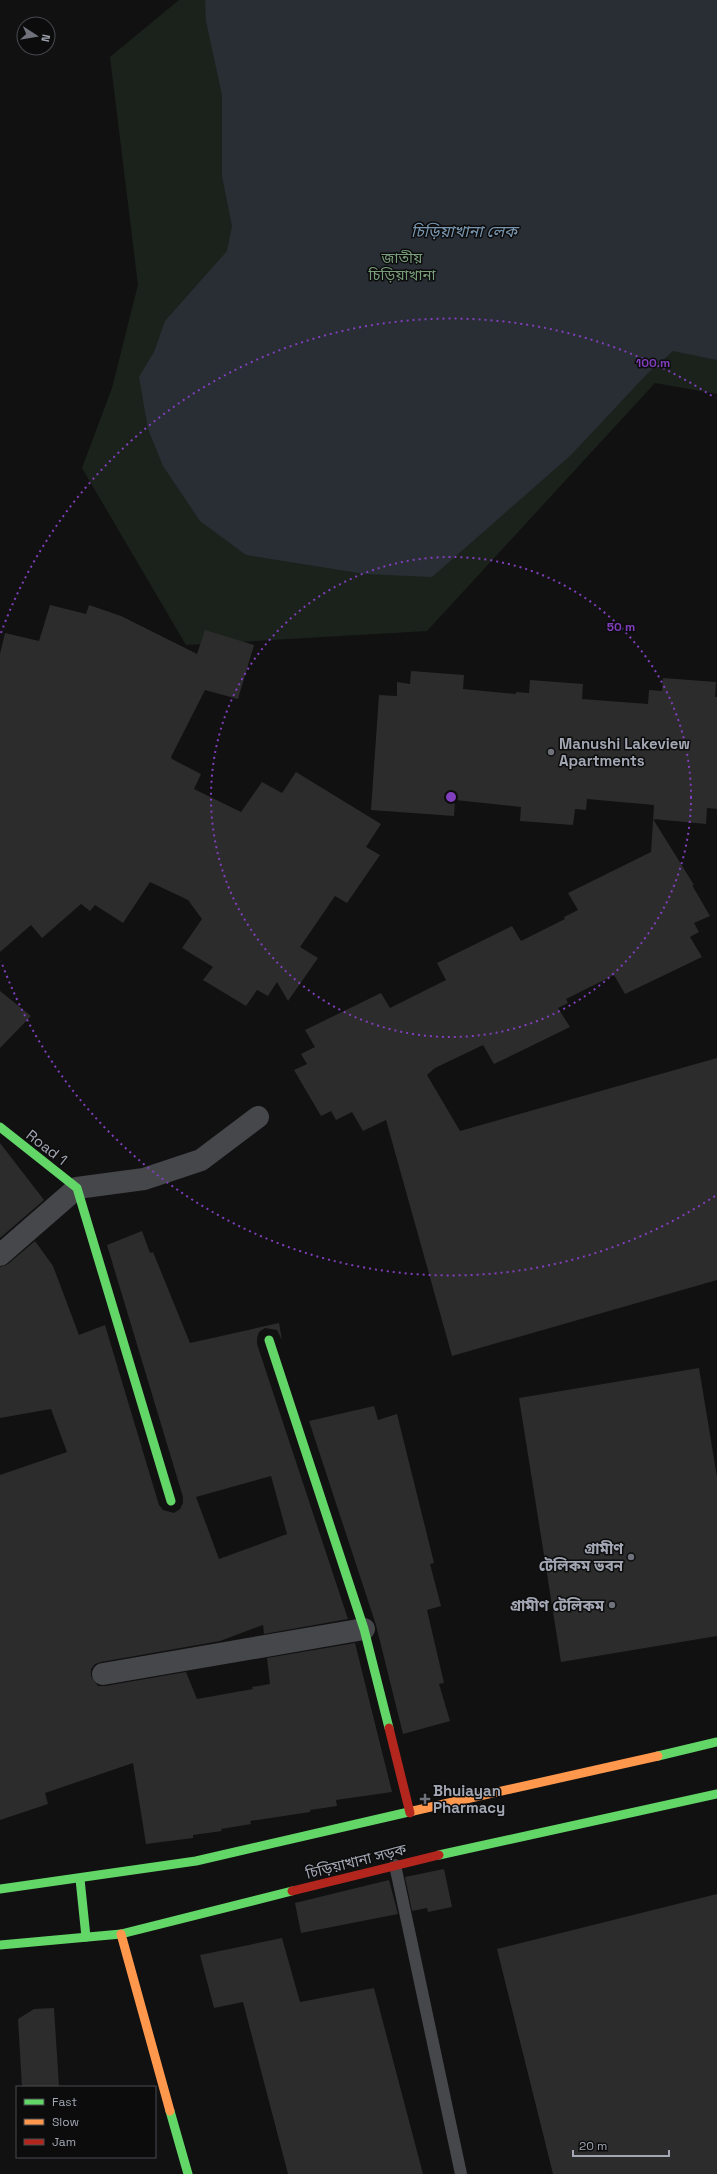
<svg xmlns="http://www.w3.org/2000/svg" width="717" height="2174" viewBox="0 0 717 2174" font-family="'Space Grotesk','Noto Sans Bengali',sans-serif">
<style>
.green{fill:#1b221c}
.water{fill:#282e34}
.building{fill:#2c2c2d;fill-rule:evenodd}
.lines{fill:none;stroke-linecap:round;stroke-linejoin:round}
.lane{stroke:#46474a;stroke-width:12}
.street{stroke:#46474a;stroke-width:22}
.fast{stroke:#63d668;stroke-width:9}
.slow{stroke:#ff974d;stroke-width:9}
.jam{stroke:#b3261e;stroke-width:9}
.ring{fill:none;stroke:#813ebd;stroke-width:2;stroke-dasharray:2 4}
.poi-dot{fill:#6f727b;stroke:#0c0c0d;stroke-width:1.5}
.labels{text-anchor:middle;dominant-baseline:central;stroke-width:3;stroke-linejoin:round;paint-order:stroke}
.park-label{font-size:15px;fill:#799e7b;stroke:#0c0c0d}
.poi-label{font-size:15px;font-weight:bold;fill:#a2a7b3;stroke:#0c0c0d;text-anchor:start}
.street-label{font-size:15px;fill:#a2a7b3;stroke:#0c0c0d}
.water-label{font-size:16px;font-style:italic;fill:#7996ae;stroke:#0c0c0d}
.centre{fill:#813ebd;stroke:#0c0c0d;stroke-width:2}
.ring-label{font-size:12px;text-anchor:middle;font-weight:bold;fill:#813ebd;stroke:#0c0c0d;stroke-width:3;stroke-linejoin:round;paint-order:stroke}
</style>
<rect width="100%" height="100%" fill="#111112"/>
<polygon class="green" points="179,0 717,0 717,394 655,383 427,631 186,645 82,468 112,388 138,285 110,57"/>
<polygon class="water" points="205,0 717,0 717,360 673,351 646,375 571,455 432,577 365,574 246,555 200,521 163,466 148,429 139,377 154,352 165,321 227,251 232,226 222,176 222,95 206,21"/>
<g class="building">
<polygon points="50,605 86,614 89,605 121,616 197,654 205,630 254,645 238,699 205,690 171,757 172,759 201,774 194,789 241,812 262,782 282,793 296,772 381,824 366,847 380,855 347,903 335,896 300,947 318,958 288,1001 277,982 268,996 257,990 246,1006 203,980 213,967 182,948 202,919 188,900 150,882 123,923 95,905 90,911 81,904 42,938 31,925 0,952 0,654 5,633 39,641"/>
<polygon points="411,671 464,675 463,689 516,694 516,692 529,693 530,680 583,684 582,699 648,704 649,690 662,691 663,678 716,682 715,697 717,697 717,809 707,808 706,824 653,819 694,885 692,885 710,916 694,923 699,932 690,937 702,957 625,994 614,975 566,999 568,1003 558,1008 570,1027 494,1064 483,1045 435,1068 427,1075 460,1131 717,1058 717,1280 452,1356 386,1120 363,1131 352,1112 336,1120 331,1111 321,1116 294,1070 307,1064 301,1054 315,1047 305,1030 381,993 390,1008 446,980 437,963 512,926 521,941 565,919 564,917 578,910 568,893 651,852 654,805 587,799 586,810 575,809 573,825 520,821 521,807 455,800 454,816 371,810 379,695 397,696 397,682 410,684"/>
<polygon points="0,991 31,1016 0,1048"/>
<polygon points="0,1143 44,1200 0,1238"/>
<path d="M142,1231L150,1253L153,1252L190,1343L279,1323L282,1340L277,1330L265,1328L259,1332L257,1338V1344L348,1619L264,1634L263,1625L220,1641L101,1662L95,1664L91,1669V1676L98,1686H105L186,1672L197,1699L253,1689L252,1687L270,1684L267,1658L355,1643L392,1792L336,1800L337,1806L310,1810V1812L250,1821L251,1824L221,1829L222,1831L193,1835V1838L146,1844L133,1763L45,1793L48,1804L0,1820V1475L67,1452L51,1409L0,1418V1267L8,1264L35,1241L53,1266L79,1335L105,1325L159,1505L163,1510L174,1513L180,1509L183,1503V1497L107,1245ZM271,1476L287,1534L219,1559L196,1497Z"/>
<polygon points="699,1368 717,1477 717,1636 561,1662 519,1398"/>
<polygon points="374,1406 378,1420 397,1414 434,1563 430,1564 441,1606 427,1610 444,1683 439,1684 450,1721 403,1734 376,1625 309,1421"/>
<polygon points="444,1869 452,1907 428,1912 427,1908 412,1911 405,1877"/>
<polygon points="389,1880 398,1914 301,1933 295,1903"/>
<polygon points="717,1894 717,2174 553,2174 497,1949"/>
<polygon points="282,1938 300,2002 374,1988 423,2174 288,2174 243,2002 214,2008 200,1955"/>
<polygon points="54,2008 59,2087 22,2087 18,2019 34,2009"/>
</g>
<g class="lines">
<polyline class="lane" points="395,1865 461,2174"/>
<g class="street">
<polyline points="0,1255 77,1188 144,1179 201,1160 258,1117"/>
<polyline points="103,1674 364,1629"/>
</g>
<g class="fast">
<polyline points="0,1127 77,1188 171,1501"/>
<polyline points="269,1340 364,1629 389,1728"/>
<polyline points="658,1756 717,1742"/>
<polyline points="439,1855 717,1794"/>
<polyline points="80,1879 86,1937"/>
<polyline points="0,1889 196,1861 413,1811"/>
<polyline points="0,1945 121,1934 292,1891"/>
<polyline points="170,2111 188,2174"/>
</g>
<g class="slow">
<polyline points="413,1811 658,1756"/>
<polyline points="121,1934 170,2111"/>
</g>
<g class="jam">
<polyline points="389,1728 410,1813"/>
<polyline points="292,1891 439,1855"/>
</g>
</g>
<g class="ring">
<circle cx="451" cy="797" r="240"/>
<path d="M715 1196A479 479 0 0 1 1 961M1 633A479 479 0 0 1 715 398"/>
</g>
<g class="poi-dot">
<circle cx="551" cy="752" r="4"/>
<circle cx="631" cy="1557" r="4"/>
<circle cx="612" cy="1605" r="4"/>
<path d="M423 1793h4v4h4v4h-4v4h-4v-4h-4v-4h4z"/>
</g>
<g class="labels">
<g class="park-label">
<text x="402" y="257">জাতীয়<tspan x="402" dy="17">চিড়িয়াখানা</tspan></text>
</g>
<g class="poi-label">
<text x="559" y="743">Manushi Lakeview<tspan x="559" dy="17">Apartments</tspan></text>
<text x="623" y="1548" text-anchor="end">গ্রামীণ<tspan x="623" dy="17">টেলিকম ভবন</tspan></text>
<text x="604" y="1605" text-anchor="end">গ্রামীণ টেলিকম</text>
<text x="433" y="1790">Bhuiayan<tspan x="433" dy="17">Pharmacy</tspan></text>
</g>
<g class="street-label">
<text transform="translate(47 1147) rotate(38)">Road 1</text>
<text transform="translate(356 1861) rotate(-14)">চিড়িয়াখানা সড়ক</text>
</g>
<g class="water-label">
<text x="464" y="231">চিড়িয়াখানা লেক</text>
</g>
</g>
<circle cx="451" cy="797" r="6" class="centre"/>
<g class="ring-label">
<text x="653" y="367">100 m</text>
<text x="621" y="631">50 m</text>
</g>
<rect x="16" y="2086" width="140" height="72" fill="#0c0c0d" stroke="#484a4f"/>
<rect x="24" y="2099" width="20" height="6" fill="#63d668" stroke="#484a4f"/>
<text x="52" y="2106" font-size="12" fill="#a2a7b3">Fast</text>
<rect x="24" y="2119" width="20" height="6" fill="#ff974d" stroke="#484a4f"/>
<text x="52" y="2126" font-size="12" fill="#a2a7b3">Slow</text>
<rect x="24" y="2139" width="20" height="6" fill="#b3261e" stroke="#484a4f"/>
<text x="52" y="2146" font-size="12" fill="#a2a7b3">Jam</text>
<g transform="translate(36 36) rotate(102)"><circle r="19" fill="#0c0c0d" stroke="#484a4f"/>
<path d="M0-3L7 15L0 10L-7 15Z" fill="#6f727b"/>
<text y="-6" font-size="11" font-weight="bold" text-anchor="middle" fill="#a2a7b3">N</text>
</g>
<path d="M573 2150v6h96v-6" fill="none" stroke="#a2a7b3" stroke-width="2"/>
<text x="579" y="2150" font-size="12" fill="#a2a7b3" stroke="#0c0c0d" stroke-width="3" paint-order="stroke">20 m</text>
</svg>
